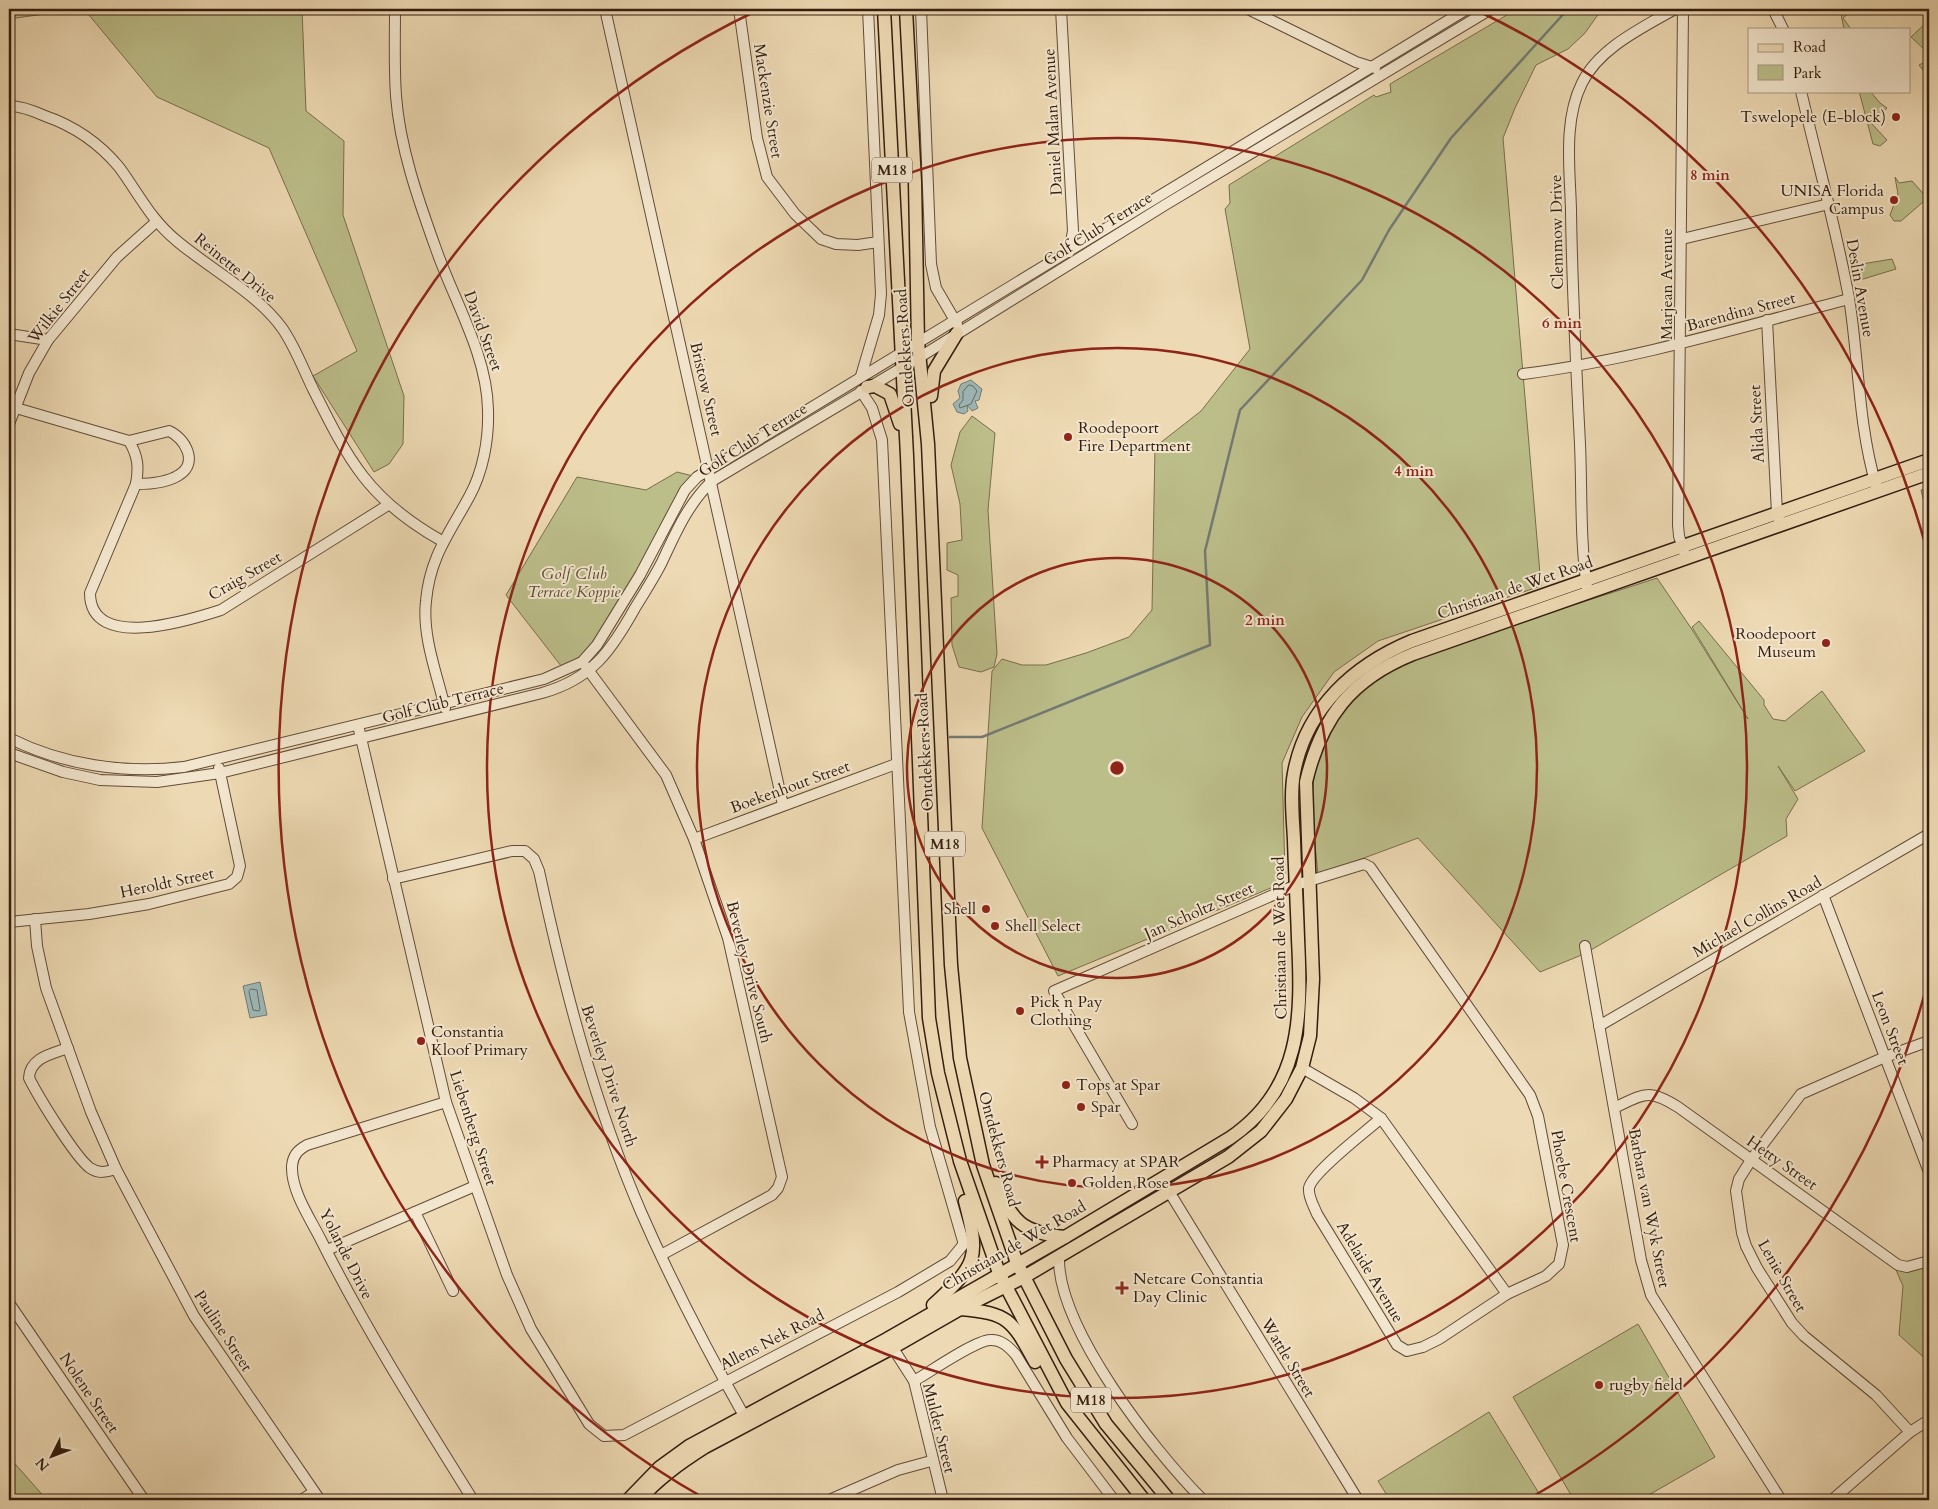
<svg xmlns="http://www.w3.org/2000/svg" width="1938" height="1509" viewBox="0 0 1938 1509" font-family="Cardo,serif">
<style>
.green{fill:#bcbe8a;stroke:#786e4c}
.water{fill:#9db8b7;stroke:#737a74}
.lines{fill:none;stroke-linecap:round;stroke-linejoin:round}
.shore{stroke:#686a63;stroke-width:1}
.stream{stroke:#737a74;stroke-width:2.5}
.minor-casing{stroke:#624c38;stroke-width:12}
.major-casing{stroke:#341d0f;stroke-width:15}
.minor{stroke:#f3e6ce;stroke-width:10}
.major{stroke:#edd9b3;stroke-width:12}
.ring{fill:none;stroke:#8f2418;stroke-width:2.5}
.poi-dot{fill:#8f2418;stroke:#f3e6ce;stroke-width:2}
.labels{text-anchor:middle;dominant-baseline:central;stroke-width:4;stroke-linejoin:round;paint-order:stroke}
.shield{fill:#f3e6ce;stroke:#6d5948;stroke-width:1}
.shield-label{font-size:15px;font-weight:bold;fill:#341d0f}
.street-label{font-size:16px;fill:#341d0f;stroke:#f3e6ce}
.poi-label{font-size:16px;fill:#341d0f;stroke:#f3e6ce;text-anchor:start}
.park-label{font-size:16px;font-style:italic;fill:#5d4d34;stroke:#f3e6ce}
.centre{fill:#8f2418;stroke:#f3e6ce;stroke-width:2.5}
.ring-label{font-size:15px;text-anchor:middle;font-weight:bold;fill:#8f2418;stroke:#f3e6ce;stroke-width:4;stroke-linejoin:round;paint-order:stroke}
</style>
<rect width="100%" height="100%" fill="#edd9b3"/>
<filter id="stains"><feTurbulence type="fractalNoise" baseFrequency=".004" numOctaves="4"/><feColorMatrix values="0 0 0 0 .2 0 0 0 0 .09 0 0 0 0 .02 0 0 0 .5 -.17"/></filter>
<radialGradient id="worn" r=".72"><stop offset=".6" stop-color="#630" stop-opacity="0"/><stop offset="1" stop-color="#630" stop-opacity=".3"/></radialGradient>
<g class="green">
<polygon points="9,9 80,9 9,19"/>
<polygon points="84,9 302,9 306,111 344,141 343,215 404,396 403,444 389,464 374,472 313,376 357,351 269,148 157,97"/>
<polygon points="1517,9 1602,9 1585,33 1568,49 1536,65 1515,108 1503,138 1541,586 1378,641 1334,672 1302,717 1282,763 1285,875 1278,885 1058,976 982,828 992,671 1002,659 1022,665 1046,665 1086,653 1129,637 1152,610 1155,447 1201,411 1250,349 1225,209 1230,203 1229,185 1374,95 1376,97 1391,92 1390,84"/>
<polygon points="1840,9 1861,9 1856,14 1849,13 1843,18 1851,29 1844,29"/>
<polygon points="1929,20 1929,71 1926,74 1919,65 1927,61 1926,51 1911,37"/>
<polygon points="1859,91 1870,91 1880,103 1887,108 1871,123 1887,140 1880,146 1873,144"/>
<polygon points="1895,177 1899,183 1912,181 1929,200 1929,209 1923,202 1901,221 1894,221 1890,215 1898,194"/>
<polygon points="1892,259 1896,269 1860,280 1856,265"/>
<polygon points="972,416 995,433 988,510 997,654 994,667 981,672 959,667 952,645 951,598 958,596 958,575 947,570 947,543 962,540 960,504 951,465 960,432"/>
<polygon points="677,472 697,477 597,645 565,671 506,595 577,477 646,490"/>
<polygon points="1929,487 1929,522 1921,490"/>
<path d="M1657,578L1691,628L1748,719L1692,627L1699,621L1764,700V705L1773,719L1785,721L1822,691L1865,751L1795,791L1778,766L1798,799L1786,819L1787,836L1584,954L1540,972L1418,838L1318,875C1314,832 1307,784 1321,743C1348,666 1452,644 1520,622C1566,607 1612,593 1657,578Z"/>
<polygon points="1929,1262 1929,1362 1899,1335 1903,1286 1896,1270"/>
<polygon points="1638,1324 1715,1457 1640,1500 1574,1500 1513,1397"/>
<polygon points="1489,1412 1543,1500 1390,1500 1378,1481"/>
<polygon points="9,1457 47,1500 9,1500"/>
</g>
<g class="water">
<polygon points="971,380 982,389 979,400 975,401 978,408 972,411 967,405 968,411 964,414 957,412 953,404 960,398 958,391 961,384"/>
<polygon points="260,982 267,1015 250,1018 243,986"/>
</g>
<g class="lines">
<g class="shore">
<polygon points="969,385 973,386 977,391 971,404 960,408 959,405 963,400 963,392"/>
<polygon points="251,989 257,990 260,1009 259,1011 253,1010 249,992"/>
</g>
<polyline class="stream" points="950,737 982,737 1210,645 1205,551 1240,410 1362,280 1389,230 1451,138 1568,9"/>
<defs>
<g id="minor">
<path d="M395,9C395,38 394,67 396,96C400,148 418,199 436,249C454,301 487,354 488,410C489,439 483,472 469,497C449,534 430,557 426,601C422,636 437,674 445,708"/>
<polyline points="605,9 783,805"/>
<polyline points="739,9 757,138 767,177 795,214 821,239 836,244 858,245 878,242"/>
<polyline points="921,9 931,264 936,288 957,324"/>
<polyline points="1061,9 1073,231 1069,252"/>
<polyline points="1248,9 1356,62 1375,68"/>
<polyline points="1683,9 1678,525 1679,536 1684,552"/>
<polyline points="1773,9 1783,29"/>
<path d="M1801,91C1817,160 1836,228 1849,298C1859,360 1858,424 1876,485"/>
<path d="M9,106C21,106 34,111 45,116C74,126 99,143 119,167C139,194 150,219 177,241C210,269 257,293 282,328C294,345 302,366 311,385C348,459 367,499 442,541"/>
<polyline points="1682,239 1829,204"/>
<polyline points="1767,320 1777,513 1779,519"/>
<polyline points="9,334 48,340"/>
<path d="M1523,374C1633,360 1741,327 1849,299"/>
<polyline points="861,376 879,315 881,294 868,9"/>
<path d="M16,408L129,441C138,456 139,467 136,484L90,593C90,652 190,620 221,610L388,505"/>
<polyline points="9,424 29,373 48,340 117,257 156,222"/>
<path d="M129,441L169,431C185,438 199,463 179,475C167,483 150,484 136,484"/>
<path d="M1587,587C1580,543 1582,489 1580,444C1576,366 1572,288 1571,210C1570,169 1563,121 1582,83C1599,48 1642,28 1675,9"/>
<polyline points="586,667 666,775 694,839 728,938 782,1177 778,1188 772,1195 661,1255"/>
<polyline points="358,725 446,1102 507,1275 531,1329 589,1424 604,1436 624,1435 898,1292 950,1261 963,1245 963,1241 930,1127 909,1012 882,440 872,408 861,391"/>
<path d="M9,738C63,765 124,774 184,767L544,679L582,662L597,645L640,575L685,490L697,477L1467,9"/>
<path d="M9,753L63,772L100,780L157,782L220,773L542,693C592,679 611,651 635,608C644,593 654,578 662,562C676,532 688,504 712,481L920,357L1165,205L1491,9"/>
<polyline points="694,839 896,764"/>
<path d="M393,879L512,851H525L534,859L539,871C564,987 594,1103 641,1212C672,1283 709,1354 747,1421"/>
<polyline points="1823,895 1929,1172"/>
<polyline points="35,919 37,946 46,988 91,1112 116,1169 194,1316 320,1500"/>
<polyline points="9,922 89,914 149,904 229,884 237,877 240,866 219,768"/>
<polyline points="1585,946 1641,1260 1651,1295 1781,1500"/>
<polyline points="1599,1026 1929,834"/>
<path d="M68,1048C51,1054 30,1058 29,1078C38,1096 75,1157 90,1168C99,1174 106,1172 116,1169"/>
<polyline points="1302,1068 1354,1098 1381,1118 1507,1294"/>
<path d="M446,1102L307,1145C298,1150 293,1155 292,1166C291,1191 310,1218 321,1240C366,1330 420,1415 473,1500"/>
<path d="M1614,1108C1644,1094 1648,1088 1678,1107L1898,1265L1907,1267L1929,1261"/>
<path d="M1132,1124L1054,991L1296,885L1364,864L1370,867L1530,1095L1538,1116L1563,1245L1559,1264L1546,1276L1507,1294L1439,1339L1423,1347L1407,1351L1397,1345L1317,1214C1314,1206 1308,1197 1309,1188C1312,1172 1367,1131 1381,1118"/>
<polyline points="1162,1180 1358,1500"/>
<polyline points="415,1212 453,1291"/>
<polyline points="327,1250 475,1186"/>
<path d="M1059,1257C1057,1327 1154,1451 1203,1500"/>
<polyline points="9,1303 144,1500"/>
<polyline points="889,1342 914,1381 943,1500"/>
<path d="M914,1381C930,1372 974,1341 990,1340C1001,1339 1009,1347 1016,1355L1067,1438L1114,1500"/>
<polyline points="1910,1432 1876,1395 1804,1336 1792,1323 1757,1268 1746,1246 1742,1233 1736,1191 1739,1179 1751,1160 1801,1094 1885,1057 1929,1041"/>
<polyline points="301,1500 314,1492"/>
<polyline points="829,1500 898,1470 931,1461"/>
<polyline points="1832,1500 1910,1432 1929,1420"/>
</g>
<g id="major">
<polyline points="884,9 907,456 929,1018 938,1073 960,1161 999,1273 1067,1403 1144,1500"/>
<polyline points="906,9 915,182 918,342 928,444 951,965 960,1058 983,1165 1017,1263 1066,1359 1106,1424 1169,1500"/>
<polyline points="867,387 875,386 890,394 900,424"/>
<polyline points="931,396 934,371 957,333"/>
<path d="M996,1183C1013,1222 1021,1232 1065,1237"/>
<path d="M933,1305C977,1264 980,1259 965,1201"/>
<path d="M960,1309C1009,1313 1012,1320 1035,1362"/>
<path d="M628,1500L660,1467L689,1446L887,1339L1065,1237L1230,1138C1302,1089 1302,1017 1298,939C1297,906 1295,873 1294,840C1293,819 1290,794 1294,773C1306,708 1354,665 1412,641L1929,460"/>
<path d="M639,1500C659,1478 680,1463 705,1447L892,1348L960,1309L1024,1277L1228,1157L1261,1131L1286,1099L1302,1068L1310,1036L1313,979L1306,782C1321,718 1351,679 1413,654L1929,473"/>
</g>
</defs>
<use href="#minor" class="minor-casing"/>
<use href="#major" class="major-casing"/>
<use href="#minor" class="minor"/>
<use href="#major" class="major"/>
</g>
<g class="ring">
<circle cx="1117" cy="768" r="210"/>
<circle cx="1117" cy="768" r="420"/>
<circle cx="1117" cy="768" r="630"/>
<path d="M1927 985A839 839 0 0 1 1530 1498M704 1498A839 839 0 0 1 756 11M1478 11A839 839 0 0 1 1927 551"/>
</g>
<g class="poi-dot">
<circle cx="1896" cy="117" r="5"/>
<circle cx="1894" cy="200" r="5"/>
<circle cx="1068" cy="437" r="5"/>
<circle cx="1826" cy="643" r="5"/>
<circle cx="986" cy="909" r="5"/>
<circle cx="995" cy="926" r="5"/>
<circle cx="1020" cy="1011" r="5"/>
<circle cx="421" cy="1041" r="5"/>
<circle cx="1066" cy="1085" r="5"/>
<circle cx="1081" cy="1107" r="5"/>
<path d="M1039.5 1154.5h5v5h5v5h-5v5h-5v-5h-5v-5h5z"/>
<circle cx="1072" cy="1183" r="5"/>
<path d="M1119.5 1280.5h5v5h5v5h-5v5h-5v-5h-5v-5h5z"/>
<circle cx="1599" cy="1385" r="5"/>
</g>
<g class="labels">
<g class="shield">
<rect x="872" y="157.5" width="40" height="25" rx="4"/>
<rect x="925" y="831.5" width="40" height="25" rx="4"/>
<rect x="1071" y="1387.5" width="40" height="25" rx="4"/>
</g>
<g class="shield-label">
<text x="892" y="170">M18</text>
<text x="945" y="844">M18</text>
<text x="1091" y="1400">M18</text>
</g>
<g class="street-label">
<text transform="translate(768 101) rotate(81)">Mackenzie Street</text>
<text transform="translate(1053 122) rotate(-93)">Daniel Malan Avenue</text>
<text transform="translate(1098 229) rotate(-32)">Golf Club Terrace</text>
<text transform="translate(1557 232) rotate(-91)">Clemmow Drive</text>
<text transform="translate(235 268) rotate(39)">Reinette Drive</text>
<text transform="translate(1667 284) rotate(-90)">Marjean Avenue</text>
<text transform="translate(1860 288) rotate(80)">Deslin Avenue</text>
<text transform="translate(59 306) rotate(-52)">Wilkie Street</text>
<text transform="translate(1741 312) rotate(-15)">Barendina Street</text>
<text transform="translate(483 331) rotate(70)">David Street</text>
<text transform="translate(905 348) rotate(-94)">Ontdekkers Road</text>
<text transform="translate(706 389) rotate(77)">Bristow Street</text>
<text transform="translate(1757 424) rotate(-93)">Alida Street</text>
<text transform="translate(753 440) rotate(-32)">Golf Club Terrace</text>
<text transform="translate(245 576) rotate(-30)">Craig Street</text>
<text transform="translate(1515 588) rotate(-19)">Christiaan de Wet Road</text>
<text transform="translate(443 703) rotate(-14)">Golf Club Terrace</text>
<text transform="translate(925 752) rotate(-93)">Ontdekkers Road</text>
<text transform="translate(790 787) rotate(-20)">Boekenhout Street</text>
<text transform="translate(167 883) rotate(-12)">Heroldt Street</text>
<text transform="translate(1199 911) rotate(-24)">Jan Scholtz Street</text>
<text transform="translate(1757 917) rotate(-30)">Michael Collins Road</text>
<text transform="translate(1280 938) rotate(-91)">Christiaan de Wet Road</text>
<text transform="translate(749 972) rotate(76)">Beverley Drive South</text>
<text transform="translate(1890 1028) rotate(69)">Leon Street</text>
<text transform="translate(609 1076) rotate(72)">Beverley Drive North</text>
<text transform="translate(473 1128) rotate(72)">Liebenberg Street</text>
<text transform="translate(999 1149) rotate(75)">Ontdekkers Road</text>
<text transform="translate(1782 1163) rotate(35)">Hetty Street</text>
<text transform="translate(1566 1186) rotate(80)">Phoebe Crescent</text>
<text transform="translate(1649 1208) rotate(79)">Barbara van Wyk Street</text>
<text transform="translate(1014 1246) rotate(-30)">Christiaan de Wet Road</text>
<text transform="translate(346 1254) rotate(63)">Yolande Drive</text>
<text transform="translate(1370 1272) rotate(59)">Adelaide Avenue</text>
<text transform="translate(1782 1276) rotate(60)">Lenie Street</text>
<text transform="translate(223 1331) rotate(57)">Pauline Street</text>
<text transform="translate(772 1340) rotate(-27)">Allens Nek Road</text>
<text transform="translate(1288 1358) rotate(59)">Wattle Street</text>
<text transform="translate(89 1393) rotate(56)">Nolene Street</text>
<text transform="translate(939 1428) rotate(76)">Mulder Street</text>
</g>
<g class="poi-label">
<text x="1886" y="117" text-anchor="end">Tswelopele (E-block)</text>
<text x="1884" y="191" text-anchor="end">UNISA Florida<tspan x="1884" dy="18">Campus</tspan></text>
<text x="1078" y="428">Roodepoort<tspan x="1078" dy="18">Fire Department</tspan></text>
<text x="1816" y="634" text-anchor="end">Roodepoort<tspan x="1816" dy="18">Museum</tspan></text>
<text x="976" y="909" text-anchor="end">Shell</text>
<text x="1005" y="926">Shell Select</text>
<text x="1030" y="1002">Pick n Pay<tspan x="1030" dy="18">Clothing</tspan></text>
<text x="431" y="1032">Constantia<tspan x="431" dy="18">Kloof Primary</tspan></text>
<text x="1076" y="1085">Tops at Spar</text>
<text x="1091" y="1107">Spar</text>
<text x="1052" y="1162">Pharmacy at SPAR</text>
<text x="1082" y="1183">Golden Rose</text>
<text x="1133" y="1279">Netcare Constantia<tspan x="1133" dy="18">Day Clinic</tspan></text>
<text x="1609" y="1385">rugby field</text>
</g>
<g class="park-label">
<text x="574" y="574">Golf Club<tspan x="574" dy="18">Terrace Koppie</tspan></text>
</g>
</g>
<circle cx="1117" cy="768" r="8" class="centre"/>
<g class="ring-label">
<text x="1710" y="180">8 min</text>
<text x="1562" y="328">6 min</text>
<text x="1414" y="476">4 min</text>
<text x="1265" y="625">2 min</text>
</g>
<rect width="1938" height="1509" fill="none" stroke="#edd9b3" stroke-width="30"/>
<rect x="10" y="10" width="1918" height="1489" fill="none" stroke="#341d0f" stroke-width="2.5"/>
<rect x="15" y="15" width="1908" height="1479" fill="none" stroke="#341d0f"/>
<rect x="1748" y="28" width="162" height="65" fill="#f3e6ce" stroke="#a79682"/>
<rect x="1758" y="44" width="25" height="8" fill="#edd9b3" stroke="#a79682"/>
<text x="1793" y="52" font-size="15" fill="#341d0f">Road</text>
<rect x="1758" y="65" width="25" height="15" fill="#bcbe8a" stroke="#a79682"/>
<text x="1793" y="78" font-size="15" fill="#341d0f">Park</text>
<g transform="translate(52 1456) rotate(228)" stroke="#f3e6ce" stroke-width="4" paint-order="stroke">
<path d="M0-4L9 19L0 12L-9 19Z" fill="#341d0f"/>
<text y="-8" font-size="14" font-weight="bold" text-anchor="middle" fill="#341d0f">N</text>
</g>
<rect width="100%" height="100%" filter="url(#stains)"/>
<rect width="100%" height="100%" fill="url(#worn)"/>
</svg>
